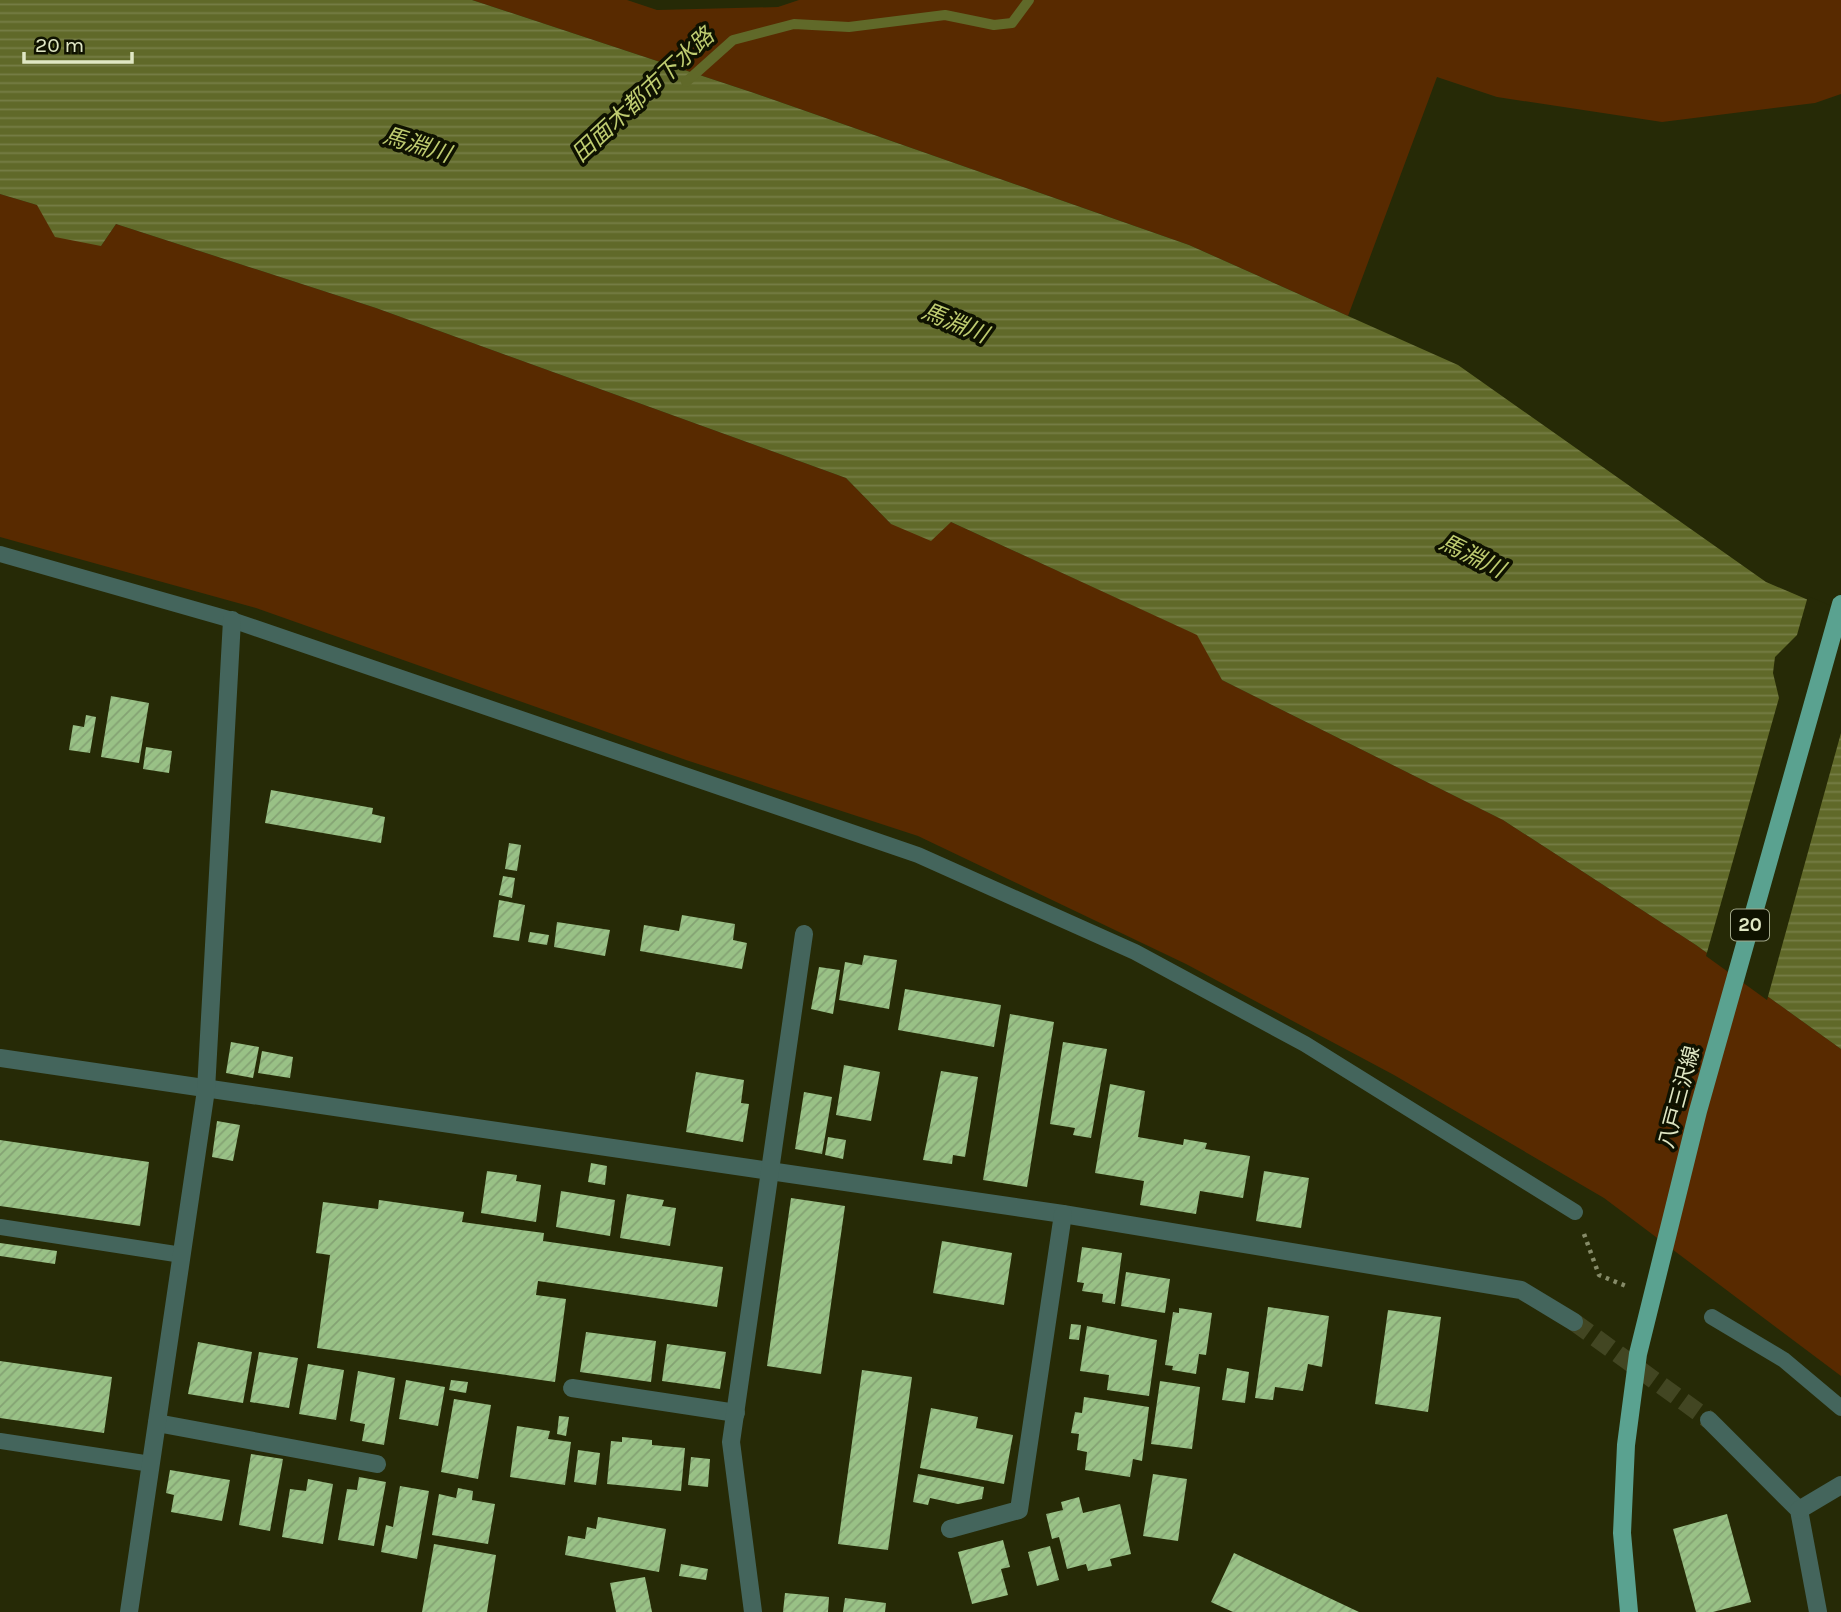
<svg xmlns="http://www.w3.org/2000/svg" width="1841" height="1612" viewBox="0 0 1841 1612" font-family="Karla,'Noto Sans JP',sans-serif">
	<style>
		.green { fill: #582a00 }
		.water { fill: url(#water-rules) }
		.pier { fill: #262a06 }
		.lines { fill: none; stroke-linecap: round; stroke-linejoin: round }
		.stream { stroke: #606929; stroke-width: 10 }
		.building { fill: url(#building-hatch) }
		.minor-tunnel { stroke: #424622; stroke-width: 18; stroke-dasharray: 18 9; stroke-linecap: butt }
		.path { stroke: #868b68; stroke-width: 4.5; stroke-dasharray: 3.5 5; stroke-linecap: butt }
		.service { stroke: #44655c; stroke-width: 16 }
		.minor { stroke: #44655c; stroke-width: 18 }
		.primary { stroke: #5aa290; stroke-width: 18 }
		.labels { text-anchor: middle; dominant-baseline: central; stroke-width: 7; stroke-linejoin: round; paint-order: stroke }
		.shield { fill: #0f1200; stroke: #a1a789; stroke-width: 2 }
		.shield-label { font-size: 19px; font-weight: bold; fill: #e0e7c4 }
		.street-label { font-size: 21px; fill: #e0e7c4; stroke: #0f1200 }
		.water-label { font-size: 23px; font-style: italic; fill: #bfcc70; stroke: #0f1200 }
	</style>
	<defs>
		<pattern id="water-rules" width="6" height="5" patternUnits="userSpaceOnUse" patternTransform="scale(1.75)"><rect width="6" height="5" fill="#606929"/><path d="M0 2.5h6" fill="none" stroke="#767e46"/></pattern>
		<pattern id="building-hatch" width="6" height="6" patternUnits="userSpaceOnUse" patternTransform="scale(1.75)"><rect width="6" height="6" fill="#99c186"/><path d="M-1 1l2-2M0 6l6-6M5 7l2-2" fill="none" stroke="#84a273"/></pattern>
	</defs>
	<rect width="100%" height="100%" fill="#262a06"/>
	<g class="green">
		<path d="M 472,0 L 627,0 L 657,10 L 778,7 L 799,0 L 1841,0 L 1841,94 L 1815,103 L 1662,122 L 1497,97 L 1437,77 L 1348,316 L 1189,245 L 754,93 Z"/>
		<path d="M 0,194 L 37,205 L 101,246 L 116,224 L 376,308 L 846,478 L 891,524 L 951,522 L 1198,635 L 1222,680 L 1503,820 L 1696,945 L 1841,1049 L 1841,1376 L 1604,1198 L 1394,1075 L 1186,964 L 918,836 L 686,760 L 256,608 L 0,537 Z"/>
	</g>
	<path class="water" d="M 0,0 L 472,0 L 754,93 L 1189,245 L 1458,365 L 1766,582 L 1841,614 L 1841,1049 L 1696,945 L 1503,820 L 1222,680 L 1197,635 L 951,522 L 931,541 L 891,524 L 846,478 L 376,308 L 116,224 L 101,246 L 55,237 L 37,205 L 0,194 Z"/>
	<path class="pier" d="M 1808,596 L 1841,610 L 1841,733 L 1767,1000 L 1706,956 L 1779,698 L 1773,673 L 1775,657 L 1797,635 Z"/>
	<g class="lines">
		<path class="stream" d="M 686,82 L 733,40 L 794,24 L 849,27 L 945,15 L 994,25 L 1012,23 L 1029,0"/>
	</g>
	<g class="building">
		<path d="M 111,696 L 149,703 L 139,763 L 101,757 Z"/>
		<path d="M 86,715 L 96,717 L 90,753 L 69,750 L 73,725 L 84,727 Z"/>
		<path d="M 146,747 L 172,751 L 169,773 L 143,769 Z"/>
		<path d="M 271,790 L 373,808 L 372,814 L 385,817 L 381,843 L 265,823 Z"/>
		<path d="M 509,843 L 521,845 L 517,871 L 505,869 Z"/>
		<path d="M 503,876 L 515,878 L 512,898 L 499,895 Z"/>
		<path d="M 499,900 L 525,905 L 519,941 L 493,937 Z"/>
		<path d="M 682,915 L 735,924 L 733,940 L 747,943 L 742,969 L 640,951 L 644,925 L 679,931 Z"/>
		<path d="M 557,922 L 610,930 L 605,956 L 554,947 Z"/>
		<path d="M 530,932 L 549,935 L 547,945 L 528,942 Z"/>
		<path d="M 864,955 L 897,960 L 889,1009 L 839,1000 L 845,962 L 862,965 Z"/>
		<path d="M 819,967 L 840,970 L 833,1014 L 811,1009 Z"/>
		<path d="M 905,989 L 1001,1005 L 994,1047 L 898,1030 Z"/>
		<path d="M 1010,1014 L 1054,1022 L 1027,1187 L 983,1180 Z"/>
		<path d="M 231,1042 L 259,1047 L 253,1078 L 226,1073 Z"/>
		<path d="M 1063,1042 L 1107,1049 L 1091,1138 L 1073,1135 L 1075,1128 L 1050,1124 Z"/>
		<path d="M 262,1051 L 293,1057 L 290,1078 L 258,1073 Z"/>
		<path d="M 844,1065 L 880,1072 L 871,1121 L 836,1115 Z"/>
		<path d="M 941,1071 L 978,1077 L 965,1157 L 953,1155 L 952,1164 L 923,1160 Z"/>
		<path d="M 696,1072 L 744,1080 L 741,1103 L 749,1104 L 743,1142 L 686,1132 Z"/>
		<path d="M 1110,1084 L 1145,1091 L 1138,1137 L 1183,1145 L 1184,1139 L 1207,1143 L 1205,1149 L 1250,1156 L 1243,1198 L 1200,1191 L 1196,1214 L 1140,1205 L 1144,1181 L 1095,1173 Z"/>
		<path d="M 804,1092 L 832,1097 L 822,1154 L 795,1149 Z"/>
		<path d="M 217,1121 L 240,1125 L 233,1161 L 212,1157 Z"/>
		<path d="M 828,1137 L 846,1140 L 843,1159 L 825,1155 Z"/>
		<path d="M 0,1140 L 149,1162 L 140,1226 L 0,1206 Z"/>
		<path d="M 591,1163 L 607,1166 L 605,1185 L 588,1182 Z"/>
		<path d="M 487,1171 L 517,1175 L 516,1181 L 541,1185 L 536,1222 L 481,1213 Z"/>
		<path d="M 1264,1171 L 1309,1178 L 1301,1228 L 1256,1221 Z"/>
		<path d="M 561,1191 L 615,1200 L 610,1236 L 556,1227 Z"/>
		<path d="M 627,1194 L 664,1200 L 662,1206 L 676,1208 L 670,1246 L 620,1238 Z"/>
		<path d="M 791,1198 L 845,1206 L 821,1374 L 767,1366 Z"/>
		<path d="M 379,1200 L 464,1212 L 462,1222 L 544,1233 L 543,1241 L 723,1267 L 717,1307 L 538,1281 L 536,1295 L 566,1299 L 555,1382 L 317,1348 L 330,1255 L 316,1253 L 323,1202 L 378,1209 Z"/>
		<path d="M 942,1241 L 1012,1253 L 1004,1305 L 933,1293 Z"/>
		<path d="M 0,1243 L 57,1251 L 55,1264 L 0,1256 Z"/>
		<path d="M 1082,1247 L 1122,1253 L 1115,1304 L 1102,1302 L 1103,1294 L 1082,1291 L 1084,1283 L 1077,1282 Z"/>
		<path d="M 1126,1272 L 1170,1279 L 1165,1313 L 1121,1306 Z"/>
		<path d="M 1268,1307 L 1329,1316 L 1322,1367 L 1308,1364 L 1303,1391 L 1275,1387 L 1273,1400 L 1255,1398 Z"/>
		<path d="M 1179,1308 L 1212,1313 L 1206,1355 L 1199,1354 L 1196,1374 L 1172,1370 L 1173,1366 L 1165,1365 L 1173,1312 L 1179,1313 Z"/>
		<path d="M 1388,1310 L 1441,1317 L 1428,1412 L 1375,1404 Z"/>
		<path d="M 1071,1324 L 1081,1325 L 1079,1340 L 1069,1339 Z"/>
		<path d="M 1087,1326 L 1157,1340 L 1149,1396 L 1107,1390 L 1109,1375 L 1080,1371 Z"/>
		<path d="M 586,1332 L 656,1341 L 651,1382 L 580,1372 Z"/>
		<path d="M 198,1342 L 252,1352 L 243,1403 L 188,1394 Z"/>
		<path d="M 667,1344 L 726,1352 L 720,1389 L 662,1381 Z"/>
		<path d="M 259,1352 L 298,1358 L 289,1408 L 250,1402 Z"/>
		<path d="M 0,1361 L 112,1377 L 104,1433 L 0,1418 Z"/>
		<path d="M 308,1364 L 344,1370 L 336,1420 L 299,1414 Z"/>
		<path d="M 1227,1368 L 1249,1372 L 1245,1403 L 1222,1400 Z"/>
		<path d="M 862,1370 L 912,1377 L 888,1550 L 838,1544 Z"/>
		<path d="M 358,1371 L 395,1378 L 384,1445 L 362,1441 L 365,1424 L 350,1421 Z"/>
		<path d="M 406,1380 L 445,1387 L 438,1426 L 399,1419 Z"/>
		<path d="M 451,1380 L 468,1382 L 466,1393 L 449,1390 Z"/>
		<path d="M 1160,1381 L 1200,1387 L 1192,1449 L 1151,1444 Z"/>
		<path d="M 1084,1397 L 1149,1407 L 1142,1461 L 1133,1459 L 1130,1477 L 1085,1470 L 1087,1452 L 1077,1450 L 1079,1434 L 1071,1433 L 1075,1412 L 1082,1413 Z"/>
		<path d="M 454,1399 L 491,1405 L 478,1479 L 441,1472 Z"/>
		<path d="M 931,1408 L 978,1417 L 976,1428 L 1013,1435 L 1004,1484 L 920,1468 Z"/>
		<path d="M 559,1416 L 569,1417 L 566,1436 L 557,1434 Z"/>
		<path d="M 517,1426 L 550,1431 L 548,1439 L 571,1442 L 565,1485 L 510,1477 Z"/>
		<path d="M 622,1437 L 652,1440 L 652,1445 L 685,1448 L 681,1491 L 607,1484 L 611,1441 L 622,1442 Z"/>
		<path d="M 578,1450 L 600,1453 L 596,1485 L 574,1482 Z"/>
		<path d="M 251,1454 L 283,1459 L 270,1531 L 239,1525 Z"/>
		<path d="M 691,1457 L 710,1459 L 708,1487 L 688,1485 Z"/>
		<path d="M 170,1470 L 230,1480 L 222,1521 L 171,1512 L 174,1495 L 166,1493 Z"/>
		<path d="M 918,1474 L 984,1487 L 982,1499 L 958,1504 L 930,1498 L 928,1505 L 913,1502 Z"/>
		<path d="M 1153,1474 L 1187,1479 L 1178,1541 L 1143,1536 Z"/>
		<path d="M 359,1477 L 386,1482 L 374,1546 L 338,1540 L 347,1489 L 357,1490 Z"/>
		<path d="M 308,1479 L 333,1484 L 323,1544 L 282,1537 L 290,1489 L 306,1491 Z"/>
		<path d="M 400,1486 L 429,1491 L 417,1559 L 381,1552 L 386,1525 L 393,1527 Z"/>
		<path d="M 458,1488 L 473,1491 L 472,1500 L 495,1504 L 488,1544 L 432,1535 L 439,1494 L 456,1498 Z"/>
		<path d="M 1079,1497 L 1083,1513 L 1120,1504 L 1131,1554 L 1110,1559 L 1112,1566 L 1088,1571 L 1086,1564 L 1067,1569 L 1059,1537 L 1052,1539 L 1046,1514 L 1063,1510 L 1061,1502 Z"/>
		<path d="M 1727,1514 L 1751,1602 L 1713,1612 L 1696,1612 L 1673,1529 Z"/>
		<path d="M 598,1517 L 666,1529 L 659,1572 L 565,1555 L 568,1536 L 585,1539 L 587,1527 L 596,1529 Z"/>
		<path d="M 1003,1540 L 1010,1567 L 1001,1569 L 1008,1595 L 972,1604 L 958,1552 Z"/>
		<path d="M 434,1544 L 496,1555 L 487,1612 L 422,1612 Z"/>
		<path d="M 1050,1546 L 1059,1580 L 1037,1586 L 1028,1552 Z"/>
		<path d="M 1234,1553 L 1359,1612 L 1233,1612 L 1211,1602 Z"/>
		<path d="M 681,1564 L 708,1569 L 706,1580 L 679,1576 Z"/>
		<path d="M 645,1577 L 652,1612 L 616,1612 L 610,1583 Z"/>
		<path d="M 785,1593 L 829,1597 L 828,1612 L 783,1612 Z"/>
		<path d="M 845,1598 L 886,1603 L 885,1612 L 843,1612 Z"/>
	</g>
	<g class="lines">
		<path class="minor-tunnel" d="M 1574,1322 L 1709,1420"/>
		<path class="path" d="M 1584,1234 L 1599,1275 L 1626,1286"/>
		<g class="service">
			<path d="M 0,554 L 232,620 L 918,855 L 1135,952 L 1305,1044 L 1575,1212"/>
			<path d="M 0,1227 L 182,1255"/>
			<path d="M 1712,1317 L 1784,1360 L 1841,1408"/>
			<path d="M 0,1441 L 151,1464"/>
		</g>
		<g class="minor">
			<path d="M 0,1058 L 1063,1214 L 1521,1290 L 1574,1322"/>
			<path d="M 572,1388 L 736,1413"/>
			<path d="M 1709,1420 L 1799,1510 L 1818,1612"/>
			<path d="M 157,1423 L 377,1464"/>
			<path d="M 1799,1510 L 1841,1485"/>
			<path d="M 950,1529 L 1019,1510 L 1063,1214"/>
			<path d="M 129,1612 L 206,1090 L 232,620"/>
			<path d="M 753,1612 L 731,1442 L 804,934"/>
		</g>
		<path class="primary" d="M 1629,1612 L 1622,1533 L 1626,1445 L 1638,1354 L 1698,1111 L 1841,604"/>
	</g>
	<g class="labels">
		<rect class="shield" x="1731" y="909.5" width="38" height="31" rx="5"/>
		<g class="shield-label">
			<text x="1750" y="925">20</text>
		</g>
		<g class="street-label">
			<text transform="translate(1679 1097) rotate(-75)">八戸三沢線</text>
		</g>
		<g class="water-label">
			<text transform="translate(643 95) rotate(-43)">田面木都市下水路</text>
			<text transform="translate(417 145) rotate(17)">馬淵川</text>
			<text transform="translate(955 323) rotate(22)">馬淵川</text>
			<text transform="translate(1472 556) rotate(26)">馬淵川</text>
		</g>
	</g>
	<path d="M24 52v10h108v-10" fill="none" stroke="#e0e7c4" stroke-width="3.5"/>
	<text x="35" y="52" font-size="21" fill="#e0e7c4" stroke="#0f1200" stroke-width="5" paint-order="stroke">20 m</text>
</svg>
